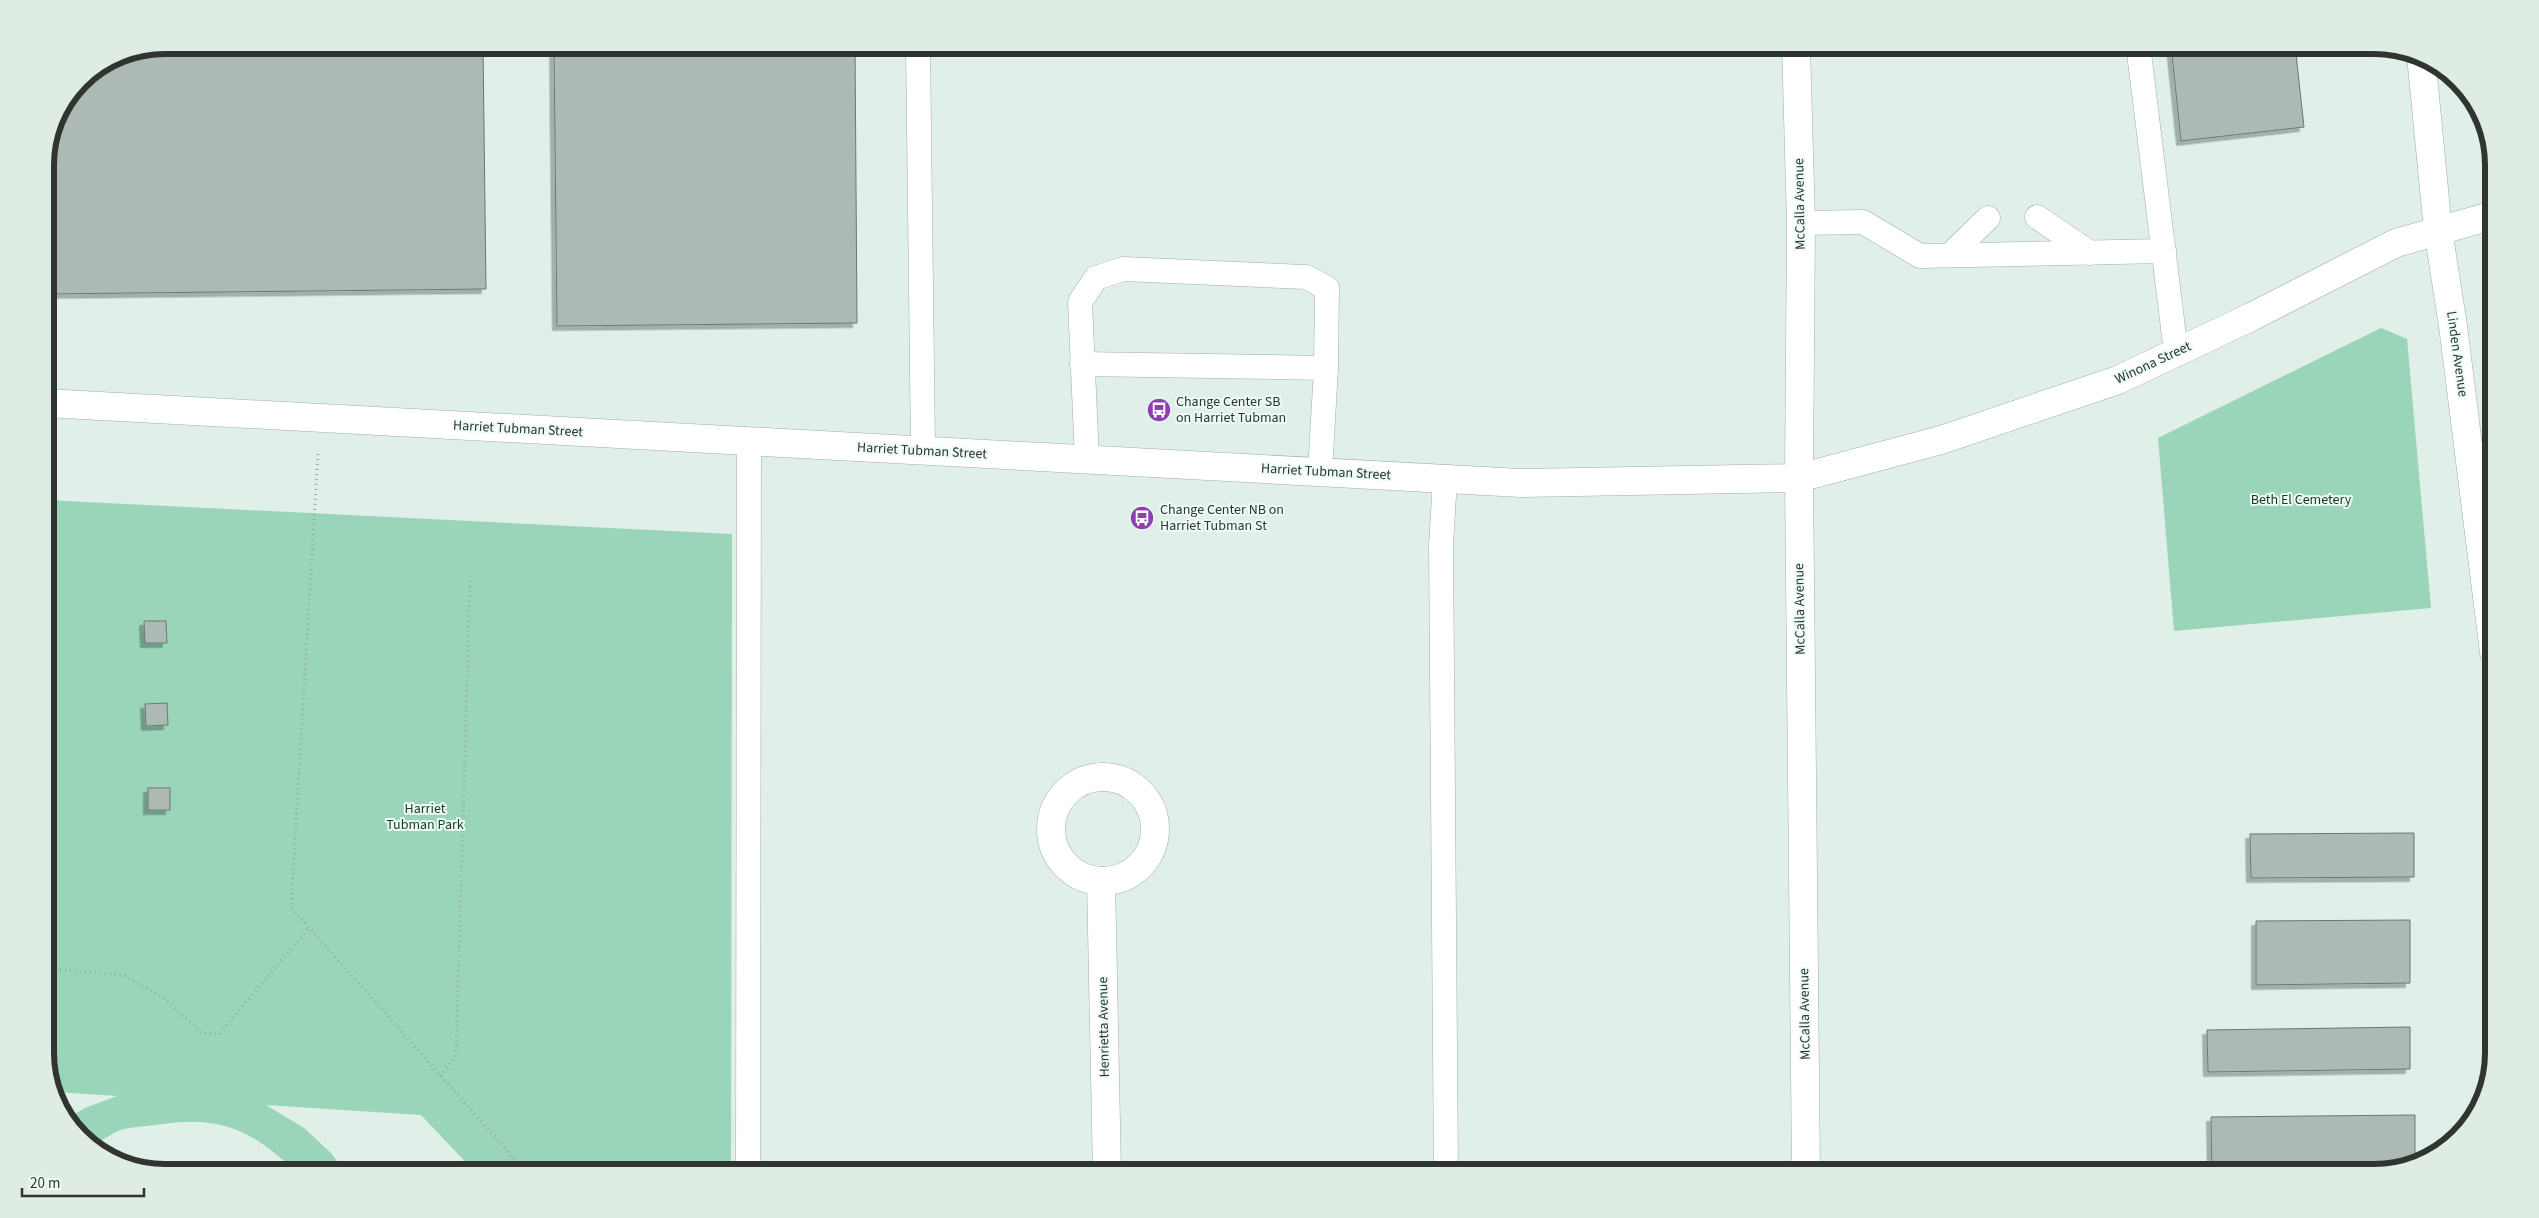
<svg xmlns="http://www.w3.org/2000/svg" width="2539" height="1218" viewBox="0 0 2539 1218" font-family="'Source Sans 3',sans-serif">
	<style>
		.green { fill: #9ad5b9 }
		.building { fill: #acbab3; stroke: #6c7872; filter: url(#shadow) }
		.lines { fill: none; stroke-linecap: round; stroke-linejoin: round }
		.lane-casing { stroke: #a0aea7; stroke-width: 25 }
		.street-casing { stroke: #a0aea7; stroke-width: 29 }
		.path { stroke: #9ca7a1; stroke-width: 3; stroke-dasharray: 1 4; stroke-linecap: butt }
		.lane { stroke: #fff; stroke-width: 24 }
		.street { stroke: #fff; stroke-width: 28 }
		.labels { text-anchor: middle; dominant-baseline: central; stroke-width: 4; stroke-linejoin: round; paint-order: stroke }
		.street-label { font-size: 14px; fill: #303532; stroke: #edfcf4 }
		.poi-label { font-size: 14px; fill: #303532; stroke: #edfcf4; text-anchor: start }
		.park-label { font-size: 14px; fill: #153829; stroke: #edfcf4 }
		.rim { fill: none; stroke: #303532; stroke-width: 6 }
	</style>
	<defs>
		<filter id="shadow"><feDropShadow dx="-4.5" dy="4.5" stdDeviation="0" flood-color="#0004"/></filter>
	</defs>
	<rect width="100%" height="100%" fill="#e0efe7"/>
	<g class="green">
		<path d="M 2381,328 L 2407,339 L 2431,608 L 2174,631 L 2158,438 Z"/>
		<path d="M 45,500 L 732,534 L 731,1173 L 476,1173 L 421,1115 L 266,1105 L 304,1128 L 331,1153 L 346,1173 L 297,1173 C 255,1132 222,1115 163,1124 C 150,1126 137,1126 124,1129 C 114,1132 103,1140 94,1145 L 65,1120 L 85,1108 L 117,1096 L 56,1092 L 45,1061 Z"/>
	</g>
	<g class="building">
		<path d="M 165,45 L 483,45 L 486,289 L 45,294 L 45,157 L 54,119 L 80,80 L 119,54 Z"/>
		<path d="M 554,45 L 855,45 L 857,323 L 557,326 Z"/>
		<path d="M 2171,45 L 2295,45 L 2304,127 L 2181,141 Z"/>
		<path d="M 144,621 L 166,621 L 167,643 L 145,643 Z"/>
		<path d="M 167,703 L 168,725 L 146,726 L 145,704 Z"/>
		<rect x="148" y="788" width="22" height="22"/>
		<path d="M 2414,833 L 2414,877 L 2251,878 L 2250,834 Z"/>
		<path d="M 2410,920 L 2410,983 L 2256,985 L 2256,921 Z"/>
		<path d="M 2410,1027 L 2410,1069 L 2208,1072 L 2207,1030 Z"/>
		<path d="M 2415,1115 L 2415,1161 L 2374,1173 L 2212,1173 L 2211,1117 Z"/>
	</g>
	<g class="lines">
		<g class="lane-casing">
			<g id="lane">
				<path d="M 918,45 L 923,451"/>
				<path d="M 2138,45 L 2176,352"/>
				<path d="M 2037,217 L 2090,253"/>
				<path d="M 1801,223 L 1863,222 L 1920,256 L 2164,251"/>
				<path d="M 1950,255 L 1988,218"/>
				<path d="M 1082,364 L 1326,368"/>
				<path d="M 1087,459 L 1080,302 L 1096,278 L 1123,269 L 1306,277 L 1327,288 L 1326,368 L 1320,472"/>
				<path d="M 1445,479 L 1441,545 L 1446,1173"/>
				<path d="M 748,1173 L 749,441"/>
			</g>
		</g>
		<g class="street-casing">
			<g id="street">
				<path d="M 1796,45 L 1801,223 L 1799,478 L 1806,1173"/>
				<path d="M 2421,56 L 2438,230 L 2453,326 L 2494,652"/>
				<path d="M 45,403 L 1521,483 L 1799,478 L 1941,440 L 2118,380 L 2251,317 L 2396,243 L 2494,215"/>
				<circle cx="1103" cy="829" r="52"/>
				<path d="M 1101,881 L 1107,1173"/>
			</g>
		</g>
		<g class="path">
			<path d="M 318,454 L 291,907 L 527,1173"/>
			<path d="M 45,968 L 123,975 L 162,997 L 203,1034 L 220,1033 L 309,928"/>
			<path d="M 440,1076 L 456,1055 L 470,579"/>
		</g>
		<use href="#lane" class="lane"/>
		<use href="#street" class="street"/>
	</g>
	<defs>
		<g id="bus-disc" transform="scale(1.25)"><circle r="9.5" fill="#8e40b1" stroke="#edfcf4"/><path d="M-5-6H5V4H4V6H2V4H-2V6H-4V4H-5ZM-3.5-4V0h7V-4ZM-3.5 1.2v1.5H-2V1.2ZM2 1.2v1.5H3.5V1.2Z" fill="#fff"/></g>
	</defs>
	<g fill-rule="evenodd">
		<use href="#bus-disc" x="1159" y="410"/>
		<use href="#bus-disc" x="1142" y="518"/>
	</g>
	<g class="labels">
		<g class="street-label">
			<text transform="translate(1800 204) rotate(-91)">McCalla Avenue</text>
			<text transform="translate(2457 354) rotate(82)">Linden Avenue</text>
			<text transform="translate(2153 363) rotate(-25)">Winona Street</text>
			<text transform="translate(518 429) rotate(3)">Harriet Tubman Street</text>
			<text transform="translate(922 451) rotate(3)">Harriet Tubman Street</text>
			<text transform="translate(1326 472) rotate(3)">Harriet Tubman Street</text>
			<text transform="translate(1800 609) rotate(-91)">McCalla Avenue</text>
			<text transform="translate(1805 1014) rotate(-91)">McCalla Avenue</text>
			<text transform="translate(1104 1027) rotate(-91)">Henrietta Avenue</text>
		</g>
		<g class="poi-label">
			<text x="1176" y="402">Change Center SB<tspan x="1176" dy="16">on Harriet Tubman</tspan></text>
			<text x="1160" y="510">Change Center NB on<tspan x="1160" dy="16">Harriet Tubman St</tspan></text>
		</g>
		<g class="park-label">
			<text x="2301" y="500">Beth El Cemetery</text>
			<text x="425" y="809">Harriet<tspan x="425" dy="16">Tubman Park</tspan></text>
		</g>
	</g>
	<path d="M0 0H2539V1218H0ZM165 54H2374A111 111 0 0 1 2485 165V1053A111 111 0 0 1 2374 1164H165A111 111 0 0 1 54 1053V165A111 111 0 0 1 165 54Z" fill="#deece4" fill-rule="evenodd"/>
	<path class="rim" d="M165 54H2374A111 111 0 0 1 2485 165V1053A111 111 0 0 1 2374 1164H165A111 111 0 0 1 54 1053V165A111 111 0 0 1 165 54Z"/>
	<path d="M22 1188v8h122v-8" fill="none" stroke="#303532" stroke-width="2.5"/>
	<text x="30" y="1188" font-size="15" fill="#303532" stroke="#edfcf4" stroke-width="4" paint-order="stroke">20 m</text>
</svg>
